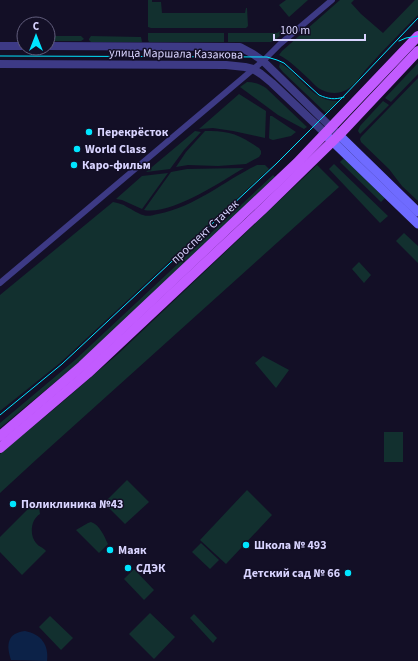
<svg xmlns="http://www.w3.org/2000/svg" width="418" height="661" viewBox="0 0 418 661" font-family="'Source Sans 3',sans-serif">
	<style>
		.green { fill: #12302f }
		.water { fill: #0c2248 }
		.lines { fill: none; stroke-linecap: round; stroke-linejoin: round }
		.minor { stroke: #3d3a85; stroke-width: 6 }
		.tertiary { stroke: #3d3a85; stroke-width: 8 }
		.secondary { stroke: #6f6bff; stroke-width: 9 }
		.primary { stroke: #c25bff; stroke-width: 10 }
		.tram { stroke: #00e5ff; stroke-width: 1 }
		.poi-dot { fill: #00e5ff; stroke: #130f26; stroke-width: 1.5 }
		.labels { text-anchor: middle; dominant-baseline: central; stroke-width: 3; stroke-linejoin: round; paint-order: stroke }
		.street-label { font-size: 12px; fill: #d9d4ff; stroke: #130f26 }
		.poi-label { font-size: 12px; font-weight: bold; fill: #d9d4ff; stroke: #130f26; text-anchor: start }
	</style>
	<rect width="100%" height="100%" fill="#130f26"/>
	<g class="green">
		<path d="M 148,0 L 152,0 L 152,2 L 161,2 L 162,13 L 245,13 L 246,8 L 247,8 L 248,26 L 246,28 L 151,28 L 148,27 Z"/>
		<path d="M 286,0 L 308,0 L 289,17 L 279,5 Z"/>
		<path d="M 340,0 L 354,0 L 351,3 L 361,14 L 383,33 L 415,0 L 418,0 L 418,15 C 401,32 385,48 369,66 C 362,73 357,83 348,89 C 340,94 330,94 322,90 C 317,88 314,84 310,80 C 300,71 291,61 279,55 L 282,51 Z"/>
		<path d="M 287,27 L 289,29 L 276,39 L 271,42 L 228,42 L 228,33 L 277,33 Z"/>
		<path d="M 148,33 L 224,33 L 224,42 L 149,42 L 148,40 Z"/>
		<path d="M 48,36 L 81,36 L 84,39 L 81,41 L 48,41 Z"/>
		<path d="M 91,36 L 140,37 L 141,37 L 142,42 L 91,42 L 89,40 L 89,39 Z"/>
		<path d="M 280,63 C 284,66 288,68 291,71 C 305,84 317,102 338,101 L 326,113 L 283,72 L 279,67 Z"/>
		<path d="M 418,63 L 418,74 L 391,102 L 385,98 Z"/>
		<path d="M 418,78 L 418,201 L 402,186 L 389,169 L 361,142 L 360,139 L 361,137 Z"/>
		<path d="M 247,82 C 254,82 260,84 266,88 L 307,127 L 304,129 L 278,115 L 240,87 Z"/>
		<path d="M 239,94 L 266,111 L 265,138 L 233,131 L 213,128 L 199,129 Z"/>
		<path d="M 383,101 L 389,105 L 360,134 L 358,131 L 360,126 Z"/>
		<path d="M 270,116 L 272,116 L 296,132 L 291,136 L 273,140 L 270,139 L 269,138 Z"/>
		<path d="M 195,131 L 201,132 L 184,150 L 170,169 L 146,172 Z"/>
		<path d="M 205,131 C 229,130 240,135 259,148 L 261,151 L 261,154 L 259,157 L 246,164 L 218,166 L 188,165 L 176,167 L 186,152 Z"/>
		<path d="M 344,158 L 385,198 L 381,202 L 340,162 Z"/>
		<path d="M 334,164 L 388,216 L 380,223 L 329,169 Z"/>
		<path d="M 257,165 L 265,165 L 269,169 L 60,363 L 0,411 L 0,295 L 113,202 C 117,203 123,204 127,207 C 132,209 138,214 143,215 C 148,217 153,215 158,214 C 195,207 224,181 257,165 Z"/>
		<path d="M 317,165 L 339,187 L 38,458 L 0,493 L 0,454 L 59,405 L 119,353 Z"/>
		<path d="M 244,168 C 220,182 172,215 144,210 L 171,172 L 187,169 Z"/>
		<path d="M 168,173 L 142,209 L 122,200 L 116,199 L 142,176 Z"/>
		<path d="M 273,175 L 275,177 L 107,337 L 78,363 L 0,428 L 0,423 L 75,360 Z"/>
		<path d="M 404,233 L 418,246 L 418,263 L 396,241 Z"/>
		<path d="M 359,262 L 371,275 L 364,283 L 352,269 Z"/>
		<path d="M 263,356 L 289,370 L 276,388 L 255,363 Z"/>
		<rect x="384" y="432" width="19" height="30"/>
		<path d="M 127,480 L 149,502 L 125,524 L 104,503 Z"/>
		<path d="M 247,490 L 272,515 L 226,564 L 200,540 Z"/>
		<path d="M 38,501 L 40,514 C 31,519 29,535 36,543 C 39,547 43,547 46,551 L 22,575 L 0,552 L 0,537 L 32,505 Z"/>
		<path d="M 91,522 C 100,525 104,536 108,544 L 99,553 L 76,530 L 88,523 Z"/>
		<path d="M 201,543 L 219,560 L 210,569 L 192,552 Z"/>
		<path d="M 134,569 L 154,590 L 144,600 L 124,579 Z"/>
		<path d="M 150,613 L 175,637 L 154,659 L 129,634 Z"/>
		<path d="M 194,614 L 217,638 L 213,643 L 190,618 Z"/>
		<path d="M 50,616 L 73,638 L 61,650 L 39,627 Z"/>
	</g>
	<path class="water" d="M 25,631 C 41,634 49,645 47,661 L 11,660 C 6,645 7,633 25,631 Z"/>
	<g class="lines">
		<path class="minor" d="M 0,283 L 263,61 L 280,44 L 332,0"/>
		<g class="tertiary">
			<path d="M 0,46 L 24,46"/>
			<path d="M 48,46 L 240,47 L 253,54 L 263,61 L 339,135"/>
			<path d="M 0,64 L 226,65 L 245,67 L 253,69 L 261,74 L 272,83 L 326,134"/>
		</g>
		<g class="secondary">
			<path d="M 339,135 L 418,212"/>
			<path d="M 328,137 L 418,224"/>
		</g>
		<g class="primary">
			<path d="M 0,436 L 82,366 L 297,163 L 418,36"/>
			<path d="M 0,448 L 88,373 L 264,208 L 339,135 L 418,51"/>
		</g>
		<g class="tram">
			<path d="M 399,41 L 406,38 L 418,36"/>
			<path d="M 0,56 L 267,57 L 277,60 L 284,63 L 319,95 C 328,99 335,100 344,97"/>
			<path d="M 0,415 L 62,364 L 276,164 L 342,98 L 418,18"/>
		</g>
	</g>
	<g class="poi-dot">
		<circle cx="89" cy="132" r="4"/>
		<circle cx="77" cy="149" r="4"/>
		<circle cx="74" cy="165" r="4"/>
		<circle cx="13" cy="504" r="4"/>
		<circle cx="246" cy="545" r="4"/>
		<circle cx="110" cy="550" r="4"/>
		<circle cx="128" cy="568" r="4"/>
		<circle cx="348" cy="573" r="4"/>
	</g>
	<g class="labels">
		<g class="street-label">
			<text transform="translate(176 54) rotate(1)">улица Маршала Казакова</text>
			<text transform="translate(205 232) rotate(-43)">проспект Стачек</text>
		</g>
		<g class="poi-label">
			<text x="97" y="132">Перекрёсток</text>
			<text x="85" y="149">World Class</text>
			<text x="82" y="165">Каро-фильм</text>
			<text x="21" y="504">Поликлиника №43</text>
			<text x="254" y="545">Школа № 493</text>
			<text x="118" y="550">Маяк</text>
			<text x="136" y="568">СДЭК</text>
			<text x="340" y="573" text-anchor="end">Детский сад № 66</text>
		</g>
	</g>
	<g transform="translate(36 36)"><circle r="19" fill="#130f26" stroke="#625e7d"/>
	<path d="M0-3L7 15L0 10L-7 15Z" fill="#00e5ff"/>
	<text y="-6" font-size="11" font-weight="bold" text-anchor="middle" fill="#d9d4ff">С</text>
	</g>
	<path d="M274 34v6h91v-6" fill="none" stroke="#d9d4ff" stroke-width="2"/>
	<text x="280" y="34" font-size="12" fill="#d9d4ff" stroke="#130f26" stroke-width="3" paint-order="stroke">100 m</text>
</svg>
